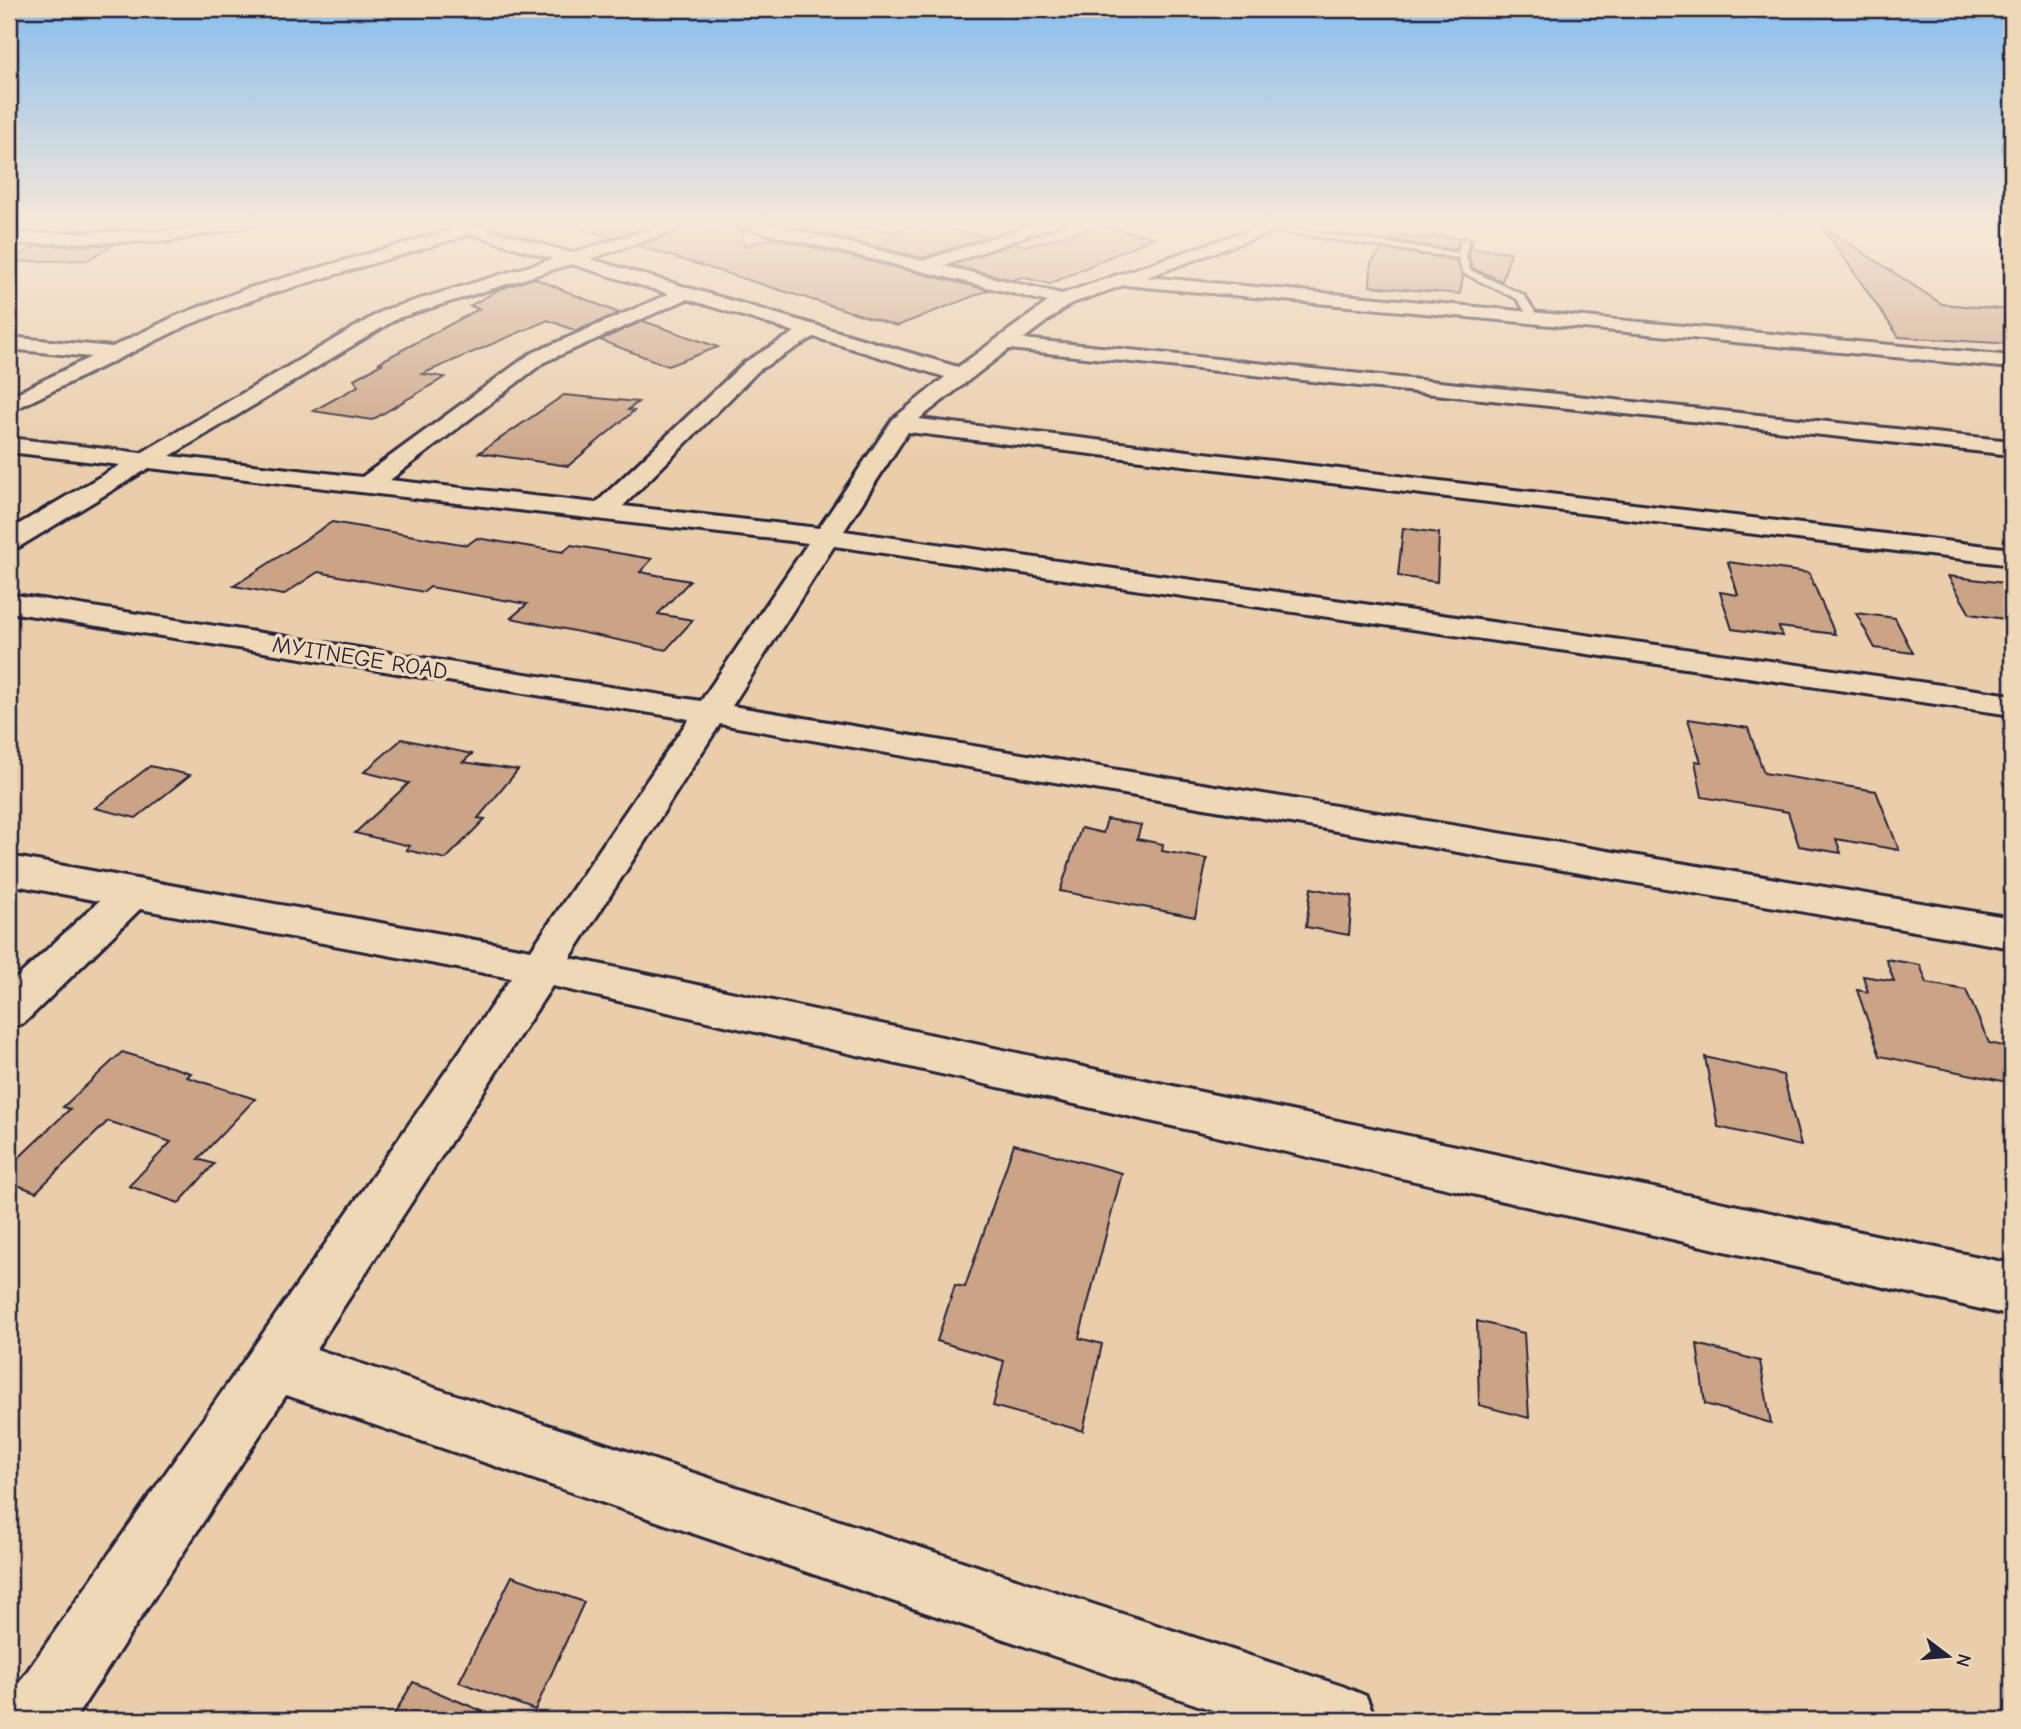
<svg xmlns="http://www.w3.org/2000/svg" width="2021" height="1729" viewBox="0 0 2021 1729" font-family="'Comic Neue',sans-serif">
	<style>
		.building { fill: #cba487; stroke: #22223b; stroke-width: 2 }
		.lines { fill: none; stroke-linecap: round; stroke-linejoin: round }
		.lane-casing { stroke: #22223b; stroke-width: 5 }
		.street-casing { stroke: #22223b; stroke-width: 6 }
		.lane { fill: #efd8b7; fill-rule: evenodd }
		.street { fill: #efd8b7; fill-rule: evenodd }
		.labels { text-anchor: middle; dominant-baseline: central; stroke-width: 7; stroke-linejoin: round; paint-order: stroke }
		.street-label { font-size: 23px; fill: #22223b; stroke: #efd8b7 }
	</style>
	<rect width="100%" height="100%" fill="#eacdab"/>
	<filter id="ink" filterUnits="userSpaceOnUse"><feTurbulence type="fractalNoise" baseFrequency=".0143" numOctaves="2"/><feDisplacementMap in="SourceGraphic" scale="14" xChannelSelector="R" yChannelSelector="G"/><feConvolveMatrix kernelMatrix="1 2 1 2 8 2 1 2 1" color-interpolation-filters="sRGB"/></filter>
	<g filter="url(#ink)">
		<g class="building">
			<path d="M 79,221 L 153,221 L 140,229 L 63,230 Z"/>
			<path d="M 584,221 L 667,221 L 612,238 L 583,229 Z"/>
			<path d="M 705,221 L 725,221 L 728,227 L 742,230 L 744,246 L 773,238 L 989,290 L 897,326 L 638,246 Z"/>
			<path d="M 829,221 L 861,230 L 872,227 L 894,232 L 920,222 L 987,237 L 923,258 L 801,229 Z"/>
			<path d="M 1821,225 L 1942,304 L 2012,310 L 2012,344 L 1899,337 Z"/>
			<path d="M 1099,226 L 1154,237 L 1050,284 L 1021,277 L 1013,280 L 952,265 L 1015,243 L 1027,246 Z"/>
			<path d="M 1395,235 L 1427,239 L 1429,236 L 1460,238 L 1456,250 L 1390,240 Z"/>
			<path d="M 1470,239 L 1473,240 L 1470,248 L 1511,252 L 1502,281 L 1472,268 L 1469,256 Z"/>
			<path d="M 113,245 L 87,260 L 9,262 L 36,246 Z"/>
			<path d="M 1382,249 L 1456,260 L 1463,276 L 1460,294 L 1370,286 L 1371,263 Z"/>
			<path d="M 534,278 L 619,313 L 576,331 L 548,320 L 422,374 L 445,377 L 372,420 L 313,411 L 358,386 L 354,379 L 383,363 L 378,363 L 479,309 L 470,306 L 500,289 Z"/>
			<path d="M 643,321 L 718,347 L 668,366 L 600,340 Z"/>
			<path d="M 564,395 L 638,402 L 628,410 L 634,411 L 568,466 L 479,453 Z"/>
			<path d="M 332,522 L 467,545 L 477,538 L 563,552 L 571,545 L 652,559 L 640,572 L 690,581 L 658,614 L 693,620 L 666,650 L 511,618 L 527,604 L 430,587 L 424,592 L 318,572 L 283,595 L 234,586 Z"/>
			<path d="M 1403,528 L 1439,533 L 1437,582 L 1398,576 Z"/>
			<path d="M 1728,562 L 1809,573 L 1835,634 L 1779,627 L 1782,636 L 1732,629 L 1720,592 L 1738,595 Z"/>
			<path d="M 1948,576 L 2012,584 L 2012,620 L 1970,614 Z"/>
			<path d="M 1856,613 L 1895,618 L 1913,653 L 1875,648 Z"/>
			<path d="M 1688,719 L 1748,728 L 1764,773 L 1876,791 L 1899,850 L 1836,839 L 1841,853 L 1799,846 L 1788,812 L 1702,797 L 1695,761 L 1701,762 Z"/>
			<path d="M 402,739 L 472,754 L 463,762 L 518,770 L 478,818 L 485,819 L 446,859 L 406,850 L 410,846 L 355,833 L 409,783 L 364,772 Z"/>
			<path d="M 150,766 L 190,775 L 136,818 L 95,808 Z"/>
			<path d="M 1107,819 L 1141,825 L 1137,839 L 1163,844 L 1162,851 L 1207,859 L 1195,917 L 1060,891 L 1081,828 L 1103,833 Z"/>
			<path d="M 1311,888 L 1352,896 L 1349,935 L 1306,927 Z"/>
			<path d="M 1886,959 L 1920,965 L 1927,983 L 1966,990 L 1989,1043 L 2012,1048 L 2012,1083 L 1880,1056 L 1857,990 L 1868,992 L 1863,976 L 1894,981 Z"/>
			<path d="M 122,1052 L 191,1073 L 187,1077 L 255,1099 L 198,1159 L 214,1164 L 179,1203 L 129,1186 L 171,1142 L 108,1121 L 36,1192 L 9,1182 L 9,1167 L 70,1109 L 63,1107 Z"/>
			<path d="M 1705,1057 L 1783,1075 L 1801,1146 L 1718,1127 Z"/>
			<path d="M 1014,1144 L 1122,1173 L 1079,1338 L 1102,1344 L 1083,1431 L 993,1406 L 1004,1361 L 937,1341 L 955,1285 L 965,1287 Z"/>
			<path d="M 1477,1321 L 1524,1333 L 1529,1418 L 1479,1405 Z"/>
			<path d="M 1697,1344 L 1760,1361 L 1771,1423 L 1705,1404 Z"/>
			<path d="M 512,1576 L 584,1602 L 535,1710 L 459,1682 Z"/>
			<path d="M 413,1682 L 503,1720 L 391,1720 Z"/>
		</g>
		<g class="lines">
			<g class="lane-casing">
				<path id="lane" d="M 1272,226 L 1458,253 L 1461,240 L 1468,238 L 1466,256 L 1470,270 L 1524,295 L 1539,318 L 1531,320 L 1517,299 L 1463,273 L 1458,258 L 1269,230 Z"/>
			</g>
			<g class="street-casing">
				<g id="street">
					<path d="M 222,221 L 257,221 L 249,226 L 169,241 L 9,244 L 9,234 L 169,231 Z"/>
					<path d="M 436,221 L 462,221 L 571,253 L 677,221 L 703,221 L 590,259 L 958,367 L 1048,302 L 729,224 L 727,221 L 756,221 L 923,261 L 1043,221 L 1068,221 L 943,266 L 1062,294 L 1276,221 L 1301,221 L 1147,277 L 2012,356 L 2012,368 L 1124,285 L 1070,304 L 1023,339 L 2012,441 L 2012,455 L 1009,349 L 919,419 L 2012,549 L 2012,565 L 908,432 L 844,531 L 2012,695 L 2012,715 L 834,546 L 732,706 L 2012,918 L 2012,948 L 720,724 L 570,958 L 2012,1264 L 2012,1316 L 552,986 L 316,1349 L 1342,1686 L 1366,1696 L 1376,1720 L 1242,1720 L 286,1395 L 74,1720 L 9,1720 L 10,1696 L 511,978 L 140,909 L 24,1023 L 9,1028 L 9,985 L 99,901 L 9,884 L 9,856 L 531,950 L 689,719 L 9,612 L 9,594 L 701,701 L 808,543 L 149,468 L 19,547 L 9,549 L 9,530 L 120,465 L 9,452 L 9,438 L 141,453 L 384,310 L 553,259 L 471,234 L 260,297 L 188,325 L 9,412 L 9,397 L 91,357 L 9,349 L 9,337 L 112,347 L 174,317 L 246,289 L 454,229 ZM 571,264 L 669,294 L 530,354 L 362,477 L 170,456 L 398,318 ZM 687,299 L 795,332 L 745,362 L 596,503 L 390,480 L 544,362 ZM 814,337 L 945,377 L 893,419 L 819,528 L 623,506 L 759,370 Z"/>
				</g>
			</g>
			<use href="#lane" class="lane"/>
			<use href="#street" class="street"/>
		</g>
	</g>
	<linearGradient id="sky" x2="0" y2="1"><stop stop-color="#88beee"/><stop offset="0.48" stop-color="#f6e8d9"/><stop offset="1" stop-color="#f6e8d9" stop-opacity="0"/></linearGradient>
	<rect width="2021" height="463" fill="url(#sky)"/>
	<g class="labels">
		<g class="street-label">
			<text transform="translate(360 658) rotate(9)">MYITNEGE ROAD</text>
		</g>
	</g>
	<rect width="2021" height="1729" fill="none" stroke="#efd8b7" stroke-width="35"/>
	<rect x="18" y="18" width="1986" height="1694" fill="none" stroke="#22223b" stroke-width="2.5" filter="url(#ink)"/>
	<g transform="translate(1948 1656) rotate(106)" stroke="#efd8b7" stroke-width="5" paint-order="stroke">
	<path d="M0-5L12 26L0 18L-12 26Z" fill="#22223b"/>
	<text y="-10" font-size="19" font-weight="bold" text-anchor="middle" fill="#22223b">N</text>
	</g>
</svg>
